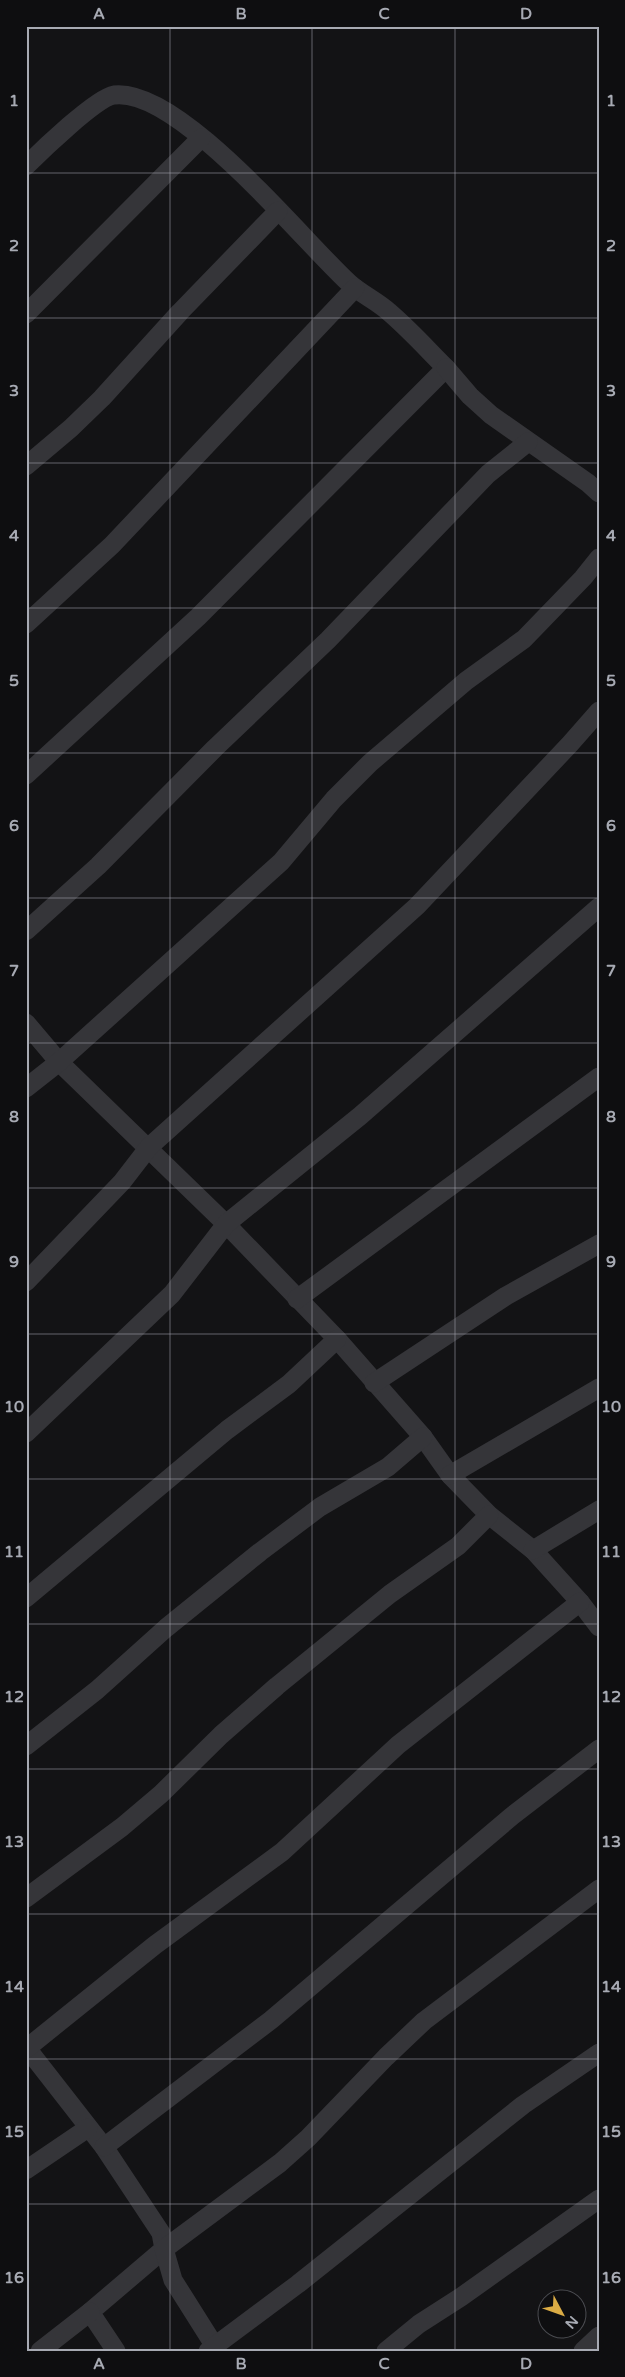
<svg xmlns="http://www.w3.org/2000/svg" width="625" height="2377" viewBox="0 0 625 2377" font-family="'Varela Round',sans-serif">
	<style>
		.lines { fill: none; stroke-linecap: round; stroke-linejoin: round }
		.minor { stroke: #353539; stroke-width: 19 }
		.grid { fill: none; stroke: #a7aab3; stroke-width: 1; stroke-opacity: 0.55 }
		.neatline { fill: none; stroke: #a7aab3; stroke-width: 2 }
		.grid-label { font-size: 16px; text-anchor: middle; font-weight: bold; fill: #a7aab3 }
	</style>
	<rect width="100%" height="100%" fill="#131315"/>
	<g class="lines">
		<g class="minor">
			<path d="M 26,166 C 41,151 96,98 114,95 C 179,87 302,240 349,283 C 361,294 377,301 389,312 C 409,329 427,349 446,368 L 198,617 L 26,775"/>
			<path d="M 26,314 L 201,138"/>
			<path d="M 446,368 L 470,396 L 491,415 L 588,483 L 599,493"/>
			<path d="M 26,466 L 71,428 L 102,398 L 180,312 L 278,211"/>
			<path d="M 26,624 L 112,545 L 355,288"/>
			<path d="M 26,931 L 98,866 L 215,748 L 328,640 L 488,474 L 528,442"/>
			<path d="M 26,1023 L 59,1062 L 226,1224 L 337,1339 L 423,1437 L 450,1475 L 489,1515 L 533,1550 L 580,1602 L 599,1627"/>
			<path d="M 26,1088 L 59,1062 L 281,862 L 334,799 L 370,763 L 466,681 L 524,639 L 583,578 L 599,558"/>
			<path d="M 26,1282 L 122,1182 L 149,1147 L 417,906 L 570,744 L 599,711"/>
			<path d="M 297,1299 L 599,1077"/>
			<path d="M 374,1383 L 506,1296 L 599,1244"/>
			<path d="M 26,1433 L 172,1294 L 226,1224 L 360,1116 L 599,907"/>
			<path d="M 450,1475 L 599,1388"/>
			<path d="M 533,1550 L 599,1510"/>
			<path d="M 26,1598 L 227,1430 L 289,1384 L 337,1339"/>
			<path d="M 26,1746 L 97,1690 L 166,1628 L 260,1552 L 320,1507 L 388,1467 L 423,1437"/>
			<path d="M 26,1898 L 122,1827 L 161,1794 L 221,1735 L 277,1686 L 390,1594 L 458,1546 L 489,1515"/>
			<path d="M 26,2047 L 104,2147 L 161,2233 L 164,2249 L 90,2312 L 116,2351"/>
			<path d="M 27,2048 L 155,1945 L 282,1852 L 398,1745 L 580,1602"/>
			<path d="M 104,2147 L 271,2020 L 512,1816 L 599,1749"/>
			<path d="M 26,2170 L 88,2128"/>
			<path d="M 214,2345 L 173,2280 L 164,2249 L 280,2163 L 308,2138 L 386,2057 L 424,2021 L 599,1889"/>
			<path d="M 40,2351 L 90,2312"/>
			<path d="M 208,2351 L 298,2284 L 523,2105 L 599,2053"/>
			<path d="M 386,2351 L 419,2324 L 461,2297 L 599,2199"/>
			<path d="M 583,2351 L 599,2336"/>
		</g>
	</g>
	<path class="grid" d="M 170,26 L 170,2351M 312,26 L 312,2351M 455,26 L 455,2351M 26,173 L 599,173M 26,318 L 599,318M 26,463 L 599,463M 26,608 L 599,608M 26,753 L 599,753M 26,898 L 599,898M 26,1043 L 599,1043M 26,1188 L 599,1188M 26,1334 L 599,1334M 26,1479 L 599,1479M 26,1624 L 599,1624M 26,1769 L 599,1769M 26,1914 L 599,1914M 26,2059 L 599,2059M 26,2204 L 599,2204"/>
	<rect width="625" height="2377" fill="none" stroke="#0e0e10" stroke-width="55"/>
	<g transform="translate(562 2314) rotate(131)"><circle r="24" fill="#0e0e10" stroke="#4b4c51"/>
	<path d="M0-4L9 19L0 12L-9 19Z" fill="#dbac45"/>
	<text y="-8" font-size="14" font-weight="bold" text-anchor="middle" fill="#a7aab3">N</text>
	</g>
	<rect x="28" y="28" width="570" height="2322" class="neatline"/>
	<g class="grid-label">
		<text x="99" y="19">A</text>
		<text x="241" y="19">B</text>
		<text x="384" y="19">C</text>
		<text x="526" y="19">D</text>
		<text x="14" y="106">1</text>
		<text x="611" y="106">1</text>
		<text x="14" y="251">2</text>
		<text x="611" y="251">2</text>
		<text x="14" y="396">3</text>
		<text x="611" y="396">3</text>
		<text x="14" y="541">4</text>
		<text x="611" y="541">4</text>
		<text x="14" y="686">5</text>
		<text x="611" y="686">5</text>
		<text x="14" y="831">6</text>
		<text x="611" y="831">6</text>
		<text x="14" y="976">7</text>
		<text x="611" y="976">7</text>
		<text x="14" y="1122">8</text>
		<text x="611" y="1122">8</text>
		<text x="14" y="1267">9</text>
		<text x="611" y="1267">9</text>
		<text x="14" y="1412">10</text>
		<text x="611" y="1412">10</text>
		<text x="14" y="1557">11</text>
		<text x="611" y="1557">11</text>
		<text x="14" y="1702">12</text>
		<text x="611" y="1702">12</text>
		<text x="14" y="1847">13</text>
		<text x="611" y="1847">13</text>
		<text x="14" y="1992">14</text>
		<text x="611" y="1992">14</text>
		<text x="14" y="2137">15</text>
		<text x="611" y="2137">15</text>
		<text x="14" y="2283">16</text>
		<text x="611" y="2283">16</text>
		<text x="99" y="2369">A</text>
		<text x="241" y="2369">B</text>
		<text x="384" y="2369">C</text>
		<text x="526" y="2369">D</text>
	</g>
</svg>
